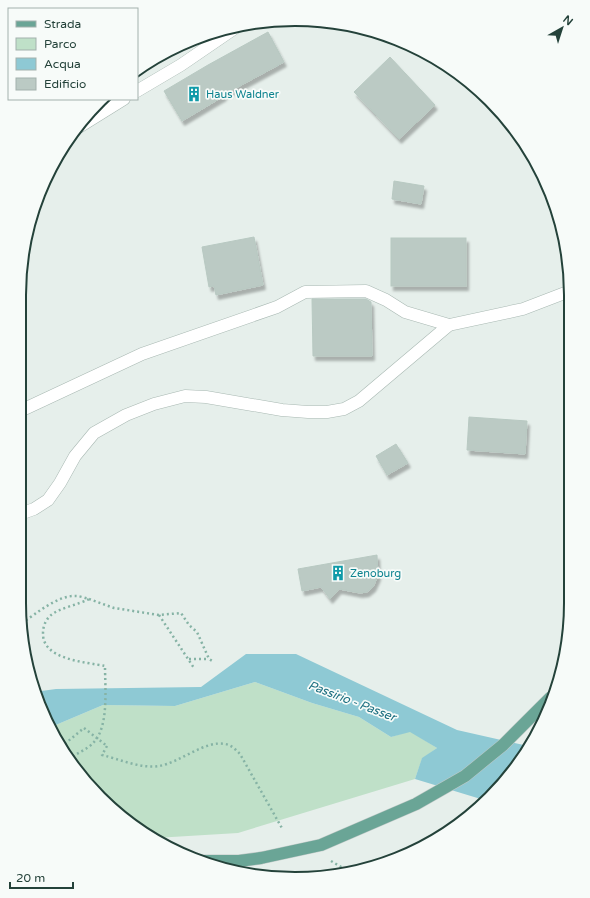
<svg xmlns="http://www.w3.org/2000/svg" width="590" height="898" viewBox="0 0 590 898" font-family="'Varela Round',sans-serif">
	<style>
		.green { fill: #bfe0c8 }
		.water { fill: #8ec9d4 }
		.building { fill: #bbcac4; stroke: #b8c9c2; filter: url(#shadow) }
		.lines { fill: none; stroke-linecap: round; stroke-linejoin: round }
		.minor-casing { stroke: #a8b8b2; stroke-width: 13 }
		.major-casing { stroke: #c2cac8; stroke-width: 13 }
		.path { stroke: #86b3a5; stroke-width: 2.5; stroke-dasharray: 2 3; stroke-linecap: butt }
		.minor { stroke: #fff; stroke-width: 12 }
		.major { stroke: #6aa596; stroke-width: 12 }
		.major-bridge-casing { stroke: #c2cac8; stroke-width: 13; stroke-linecap: butt }
		.path-bridge { stroke: #86b3a5; stroke-width: 2.5; stroke-dasharray: 2 3; stroke-linecap: butt }
		.major-bridge { stroke: #6aa596; stroke-width: 12 }
		.labels { text-anchor: middle; dominant-baseline: central; stroke-width: 3.5; stroke-linejoin: round; paint-order: stroke }
		.culture-label { font-size: 11px; fill: #0d838f; stroke: #f7fbf9; text-anchor: start }
		.water-label { font-size: 12px; font-style: italic; fill: #1c6f80; stroke: #f7fbf9 }
		.rim { fill: none; stroke: #24423a; stroke-width: 2 }
	</style>
	<defs>
		<filter id="shadow"><feDropShadow dx="2.5" dy="4.5" stdDeviation="1" flood-color="#0004"/></filter>
	</defs>
	<rect width="100%" height="100%" fill="#e6efeb"/>
	<path class="green" d="M 255,682 L 312,703 L 359,717 L 391,737 L 410,731 L 437,748 L 422,759 L 415,779 L 238,833 L 155,838 L 127,822 L 66,757 L 51,727 L 103,705 L 175,706 Z"/>
	<path class="water" d="M 246,654 L 296,654 L 457,730 L 528,746 L 502,785 L 484,800 L 415,779 L 422,758 L 437,748 L 410,732 L 391,737 L 359,717 L 312,703 L 255,682 L 175,706 L 103,705 L 51,727 L 34,692 L 56,689 L 201,687 Z"/>
	<g class="building">
		<path d="M 268,32 L 284,62 L 223,95 L 224,96 L 182,121 L 164,91 L 208,65 Z"/>
		<path d="M 390,57 L 435,105 L 399,139 L 354,92 Z"/>
		<path d="M 394,181 L 424,186 L 421,204 L 392,199 Z"/>
		<path d="M 254,237 L 263,285 L 216,295 L 214,286 L 209,287 L 202,247 Z"/>
		<rect x="391" y="238" width="75" height="48"/>
		<path d="M 312,299 L 366,299 L 371,302 L 372,356 L 313,356 Z"/>
		<path d="M 469,417 L 527,421 L 525,454 L 467,450 Z"/>
		<path d="M 396,444 L 408,463 L 387,475 L 376,456 Z"/>
		<path d="M 377,555 L 378,576 L 373,587 L 367,592 L 360,593 L 339,589 L 330,599 L 321,587 L 302,591 L 298,569 Z"/>
	</g>
	<g class="lines">
		<g class="minor-casing">
			<g id="minor">
				<path d="M 137,91 L 181,65 L 238,26"/>
				<path d="M 79,127 L 124,99"/>
				<path d="M 20,411 L 142,354 L 277,307 L 305,292 L 366,291 L 386,300 L 405,312 L 449,325"/>
				<path d="M 20,514 L 34,509 L 48,500 L 60,483 L 75,456 L 94,433 L 126,415 L 154,404 L 185,396 L 206,397 L 282,410 L 308,412 L 327,412 L 344,409 L 359,401 L 449,325 L 523,309 L 570,291"/>
			</g>
		</g>
		<g class="major-casing">
			<path id="major" d="M 201,861 L 239,861 L 261,858"/>
		</g>
		<g class="path">
			<path d="M 19,539 L 21,534 L 19,532"/>
			<path d="M 89,599 L 114,608 L 159,615 L 181,613 L 189,625 L 197,632 L 209,659 L 214,662"/>
			<path d="M 159,615 L 194,668"/>
			<path d="M 22,623 C 37,613 58,595 76,596 C 80,596 85,598 89,599 C 78,605 58,608 50,616 C 45,621 43,627 43,633 C 42,660 86,662 105,666 C 105,688 109,726 94,742 C 88,749 76,754 68,759"/>
			<path d="M 189,659 L 209,659"/>
			<path d="M 107,746 L 102,755 C 119,759 141,769 159,766 C 179,763 205,740 225,744 C 232,745 236,750 240,754 L 283,830"/>
			<path d="M 61,747 L 84,728"/>
			<path d="M 331,861 L 348,871"/>
		</g>
		<use href="#minor" class="minor"/>
		<use href="#major" class="major"/>
		<g class="major-bridge-casing">
			<path id="major-bridge" d="M 261,858 L 321,845 L 416,804 L 465,776 L 503,745 L 551,697"/>
		</g>
		<path class="path-bridge" d="M 84,728 L 107,746"/>
		<use href="#major-bridge" class="major-bridge"/>
	</g>
	<defs>
		<g id="building-bare" transform="scale(1.2)"><path d="M-4-6H4V6H1V3H-1V6H-4ZM-2.5-4.3h1.7v1.8h-1.7ZM.8-4.3h1.7v1.8H.8ZM-2.5-1h1.7V.8h-1.7ZM.8-1h1.7V.8H.8Z" fill="#0f9aa8" stroke="#f7fbf9" stroke-width="2.5" paint-order="stroke"/></g>
	</defs>
	<g fill-rule="evenodd">
		<use href="#building-bare" x="194" y="94"/>
		<use href="#building-bare" x="338" y="573"/>
	</g>
	<g class="labels">
		<g class="culture-label">
			<text x="206" y="94">Haus Waldner</text>
			<text x="350" y="573">Zenoburg</text>
		</g>
		<g class="water-label">
			<text transform="translate(352 701) rotate(21)">Passirio - Passer</text>
		</g>
	</g>
	<path d="M0 0H590V898H0ZM295 26H295A269 269 0 0 1 564 295V603A269 269 0 0 1 295 872H295A269 269 0 0 1 26 603V295A269 269 0 0 1 295 26Z" fill="#f7fbf9" fill-rule="evenodd"/>
	<path class="rim" d="M295 26H295A269 269 0 0 1 564 295V603A269 269 0 0 1 295 872H295A269 269 0 0 1 26 603V295A269 269 0 0 1 295 26Z"/>
	<rect x="8" y="8" width="130" height="92" fill="#f7fbf9" stroke="#a3b1ad"/>
	<rect x="16" y="21" width="20" height="6" fill="#6aa596" stroke="#a3b1ad"/>
	<text x="44" y="28" font-size="12" fill="#24423a">Strada</text>
	<rect x="16" y="38" width="20" height="12" fill="#bfe0c8" stroke="#a3b1ad"/>
	<text x="44" y="48" font-size="12" fill="#24423a">Parco</text>
	<rect x="16" y="58" width="20" height="12" fill="#8ec9d4" stroke="#a3b1ad"/>
	<text x="44" y="68" font-size="12" fill="#24423a">Acqua</text>
	<rect x="16" y="78" width="20" height="12" fill="#bbcac4" stroke="#a3b1ad"/>
	<text x="44" y="88" font-size="12" fill="#24423a">Edificio</text>
	<g transform="translate(562 28) rotate(39)" stroke="#f7fbf9" stroke-width="3" paint-order="stroke">
	<path d="M0-3L7 15L0 10L-7 15Z" fill="#24423a"/>
	<text y="-6" font-size="11" font-weight="bold" text-anchor="middle" fill="#24423a">N</text>
	</g>
	<path d="M10 882v6h63v-6" fill="none" stroke="#24423a" stroke-width="2"/>
	<text x="16" y="882" font-size="12" fill="#24423a" stroke="#f7fbf9" stroke-width="3" paint-order="stroke">20 m</text>
</svg>
